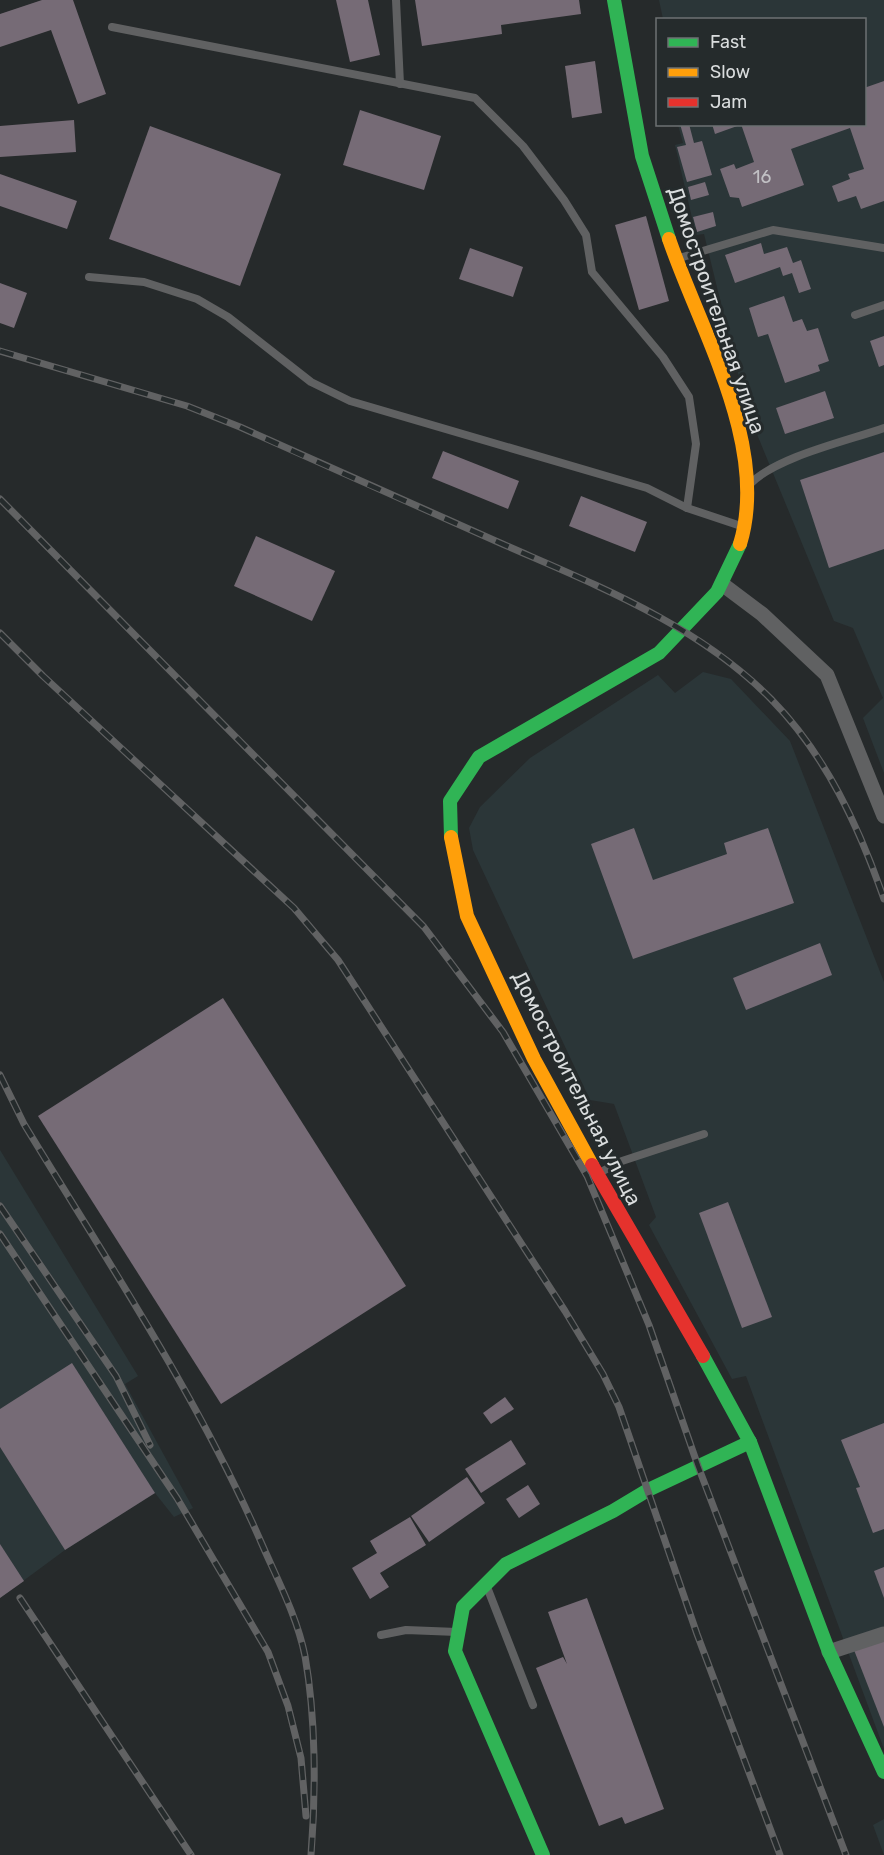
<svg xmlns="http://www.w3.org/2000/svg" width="884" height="1855" viewBox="0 0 884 1855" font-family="Rubik,sans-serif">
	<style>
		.built { fill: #2b3638 }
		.building { fill: #766b76 }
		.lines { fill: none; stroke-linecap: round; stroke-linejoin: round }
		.lane { stroke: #606162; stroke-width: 8 }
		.street { stroke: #606162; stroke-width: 15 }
		.fast { stroke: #30b455; stroke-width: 14 }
		.slow { stroke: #ff9f0a; stroke-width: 14 }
		.jam { stroke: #e5322d; stroke-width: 14 }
		.rail-casing { stroke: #616263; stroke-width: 7 }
		.rail { stroke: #252b2c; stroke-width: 4.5; stroke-dasharray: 14; stroke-linecap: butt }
		.labels { text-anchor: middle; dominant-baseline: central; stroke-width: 6; stroke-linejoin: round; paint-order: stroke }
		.number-label { font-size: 18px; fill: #c1c0c4 }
		.street-label { font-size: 21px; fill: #daddde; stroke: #252b2c }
	</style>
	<rect width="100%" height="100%" fill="#262a2b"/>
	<g class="built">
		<path d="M 659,0 L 884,0 L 884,773 L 863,718 L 883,698 L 853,628 L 834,621 L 747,410 L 704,234 L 696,235 L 675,145 L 683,143 L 678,125 L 864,124 L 864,20 L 663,19 Z"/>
		<path d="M 703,672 L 731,679 L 790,741 L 884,982 L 884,1749 L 746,1376 L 732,1379 L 649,1225 L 656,1217 L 614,1104 L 590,1100 L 473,850 L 469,828 L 480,807 L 530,758 L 658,675 L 675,693 Z"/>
		<path d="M 0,1150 L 138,1376 L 125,1384 L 193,1508 L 174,1517 L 155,1493 L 65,1550 L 0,1598 Z"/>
		<path d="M 884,1819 L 884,1855 L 873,1825 Z"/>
	</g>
	<g class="building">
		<path d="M 42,0 L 73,0 L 106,94 L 78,104 L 51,30 L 0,47 L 0,14 Z"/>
		<path d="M 336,0 L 368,0 L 380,55 L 350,62 Z"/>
		<path d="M 415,0 L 579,0 L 581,14 L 501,25 L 502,34 L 422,46 Z"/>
		<path d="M 595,61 L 602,113 L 572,118 L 565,66 Z"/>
		<path d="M 884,81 L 884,201 L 861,209 L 856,196 L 838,202 L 832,186 L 850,179 L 848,174 L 864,169 L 850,128 L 791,149 L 804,185 L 742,207 L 739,198 L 730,197 L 720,169 L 734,164 L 736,169 L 754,162 L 741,124 L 864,124 L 864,88 Z"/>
		<path d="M 360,110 L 441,136 L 424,190 L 343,165 Z"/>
		<path d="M 74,120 L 76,152 L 0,157 L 0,126 Z"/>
		<path d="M 680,124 L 689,124 L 694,143 L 702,141 L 712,175 L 687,182 L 677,147 L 686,145 Z"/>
		<path d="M 712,124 L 740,124 L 740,125 L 715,134 Z"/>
		<path d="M 150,126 L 281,174 L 240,286 L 109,239 Z"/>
		<path d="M 0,174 L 77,201 L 67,229 L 0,206 Z"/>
		<path d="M 705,182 L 709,195 L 691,200 L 688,187 Z"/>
		<path d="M 713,212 L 716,226 L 697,232 L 693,217 Z"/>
		<path d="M 646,216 L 669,301 L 639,310 L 615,225 Z"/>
		<path d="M 761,243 L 764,254 L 787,247 L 793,263 L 801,260 L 811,289 L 799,293 L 792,273 L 783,276 L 780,267 L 735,283 L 725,255 Z"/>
		<path d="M 470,248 L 523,267 L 513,297 L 459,279 Z"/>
		<path d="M 0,283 L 27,293 L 14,328 L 0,323 Z"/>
		<path d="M 784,296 L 793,322 L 802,319 L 807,331 L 818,328 L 829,361 L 818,365 L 820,371 L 785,383 L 768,334 L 758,337 L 749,308 Z"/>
		<path d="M 884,336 L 884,365 L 879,367 L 870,341 Z"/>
		<path d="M 825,391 L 834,418 L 785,434 L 776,408 Z"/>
		<path d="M 443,451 L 519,481 L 508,509 L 432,478 Z"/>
		<path d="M 884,452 L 884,549 L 829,568 L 800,480 Z"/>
		<path d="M 581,496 L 647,522 L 635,552 L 569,526 Z"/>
		<path d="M 256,536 L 335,571 L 312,621 L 234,586 Z"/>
		<path d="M 634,828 L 653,880 L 727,854 L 724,843 L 768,828 L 794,903 L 633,959 L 591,844 Z"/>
		<path d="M 820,943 L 832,975 L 746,1010 L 733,978 Z"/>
		<path d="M 223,998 L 406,1286 L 221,1404 L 38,1116 Z"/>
		<path d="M 728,1202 L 772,1317 L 742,1328 L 699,1213 Z"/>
		<path d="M 72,1363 L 155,1493 L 65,1550 L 0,1447 L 0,1409 Z"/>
		<path d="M 505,1397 L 514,1409 L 491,1424 L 483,1413 Z"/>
		<path d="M 884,1423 L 884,1529 L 873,1533 L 856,1488 L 860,1487 L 841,1440 Z"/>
		<path d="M 511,1440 L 526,1464 L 481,1493 L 465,1469 Z"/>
		<path d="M 467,1477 L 485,1503 L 429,1542 L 411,1516 Z"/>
		<path d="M 528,1485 L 540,1504 L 519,1518 L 506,1499 Z"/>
		<path d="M 410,1517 L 426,1545 L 380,1573 L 389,1587 L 370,1599 L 352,1568 L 377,1553 L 370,1541 Z"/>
		<path d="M 0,1544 L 24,1581 L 0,1598 Z"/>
		<path d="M 884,1567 L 884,1598 L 874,1571 Z"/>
		<path d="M 587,1598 L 664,1809 L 625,1824 L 622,1817 L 599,1826 L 536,1668 L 563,1657 L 567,1664 L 548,1612 Z"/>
		<path d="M 884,1639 L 884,1727 L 854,1650 Z"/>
	</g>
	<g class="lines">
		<g class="lane">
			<path d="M 396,0 L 400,84"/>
			<path d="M 112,27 L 475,98 L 523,146 L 564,200 L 586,235 L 592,272 L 663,357 L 689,397 L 696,444 L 687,508"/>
			<path d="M 676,259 L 773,230 L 884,248"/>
			<path d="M 89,277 L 144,282 L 197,299 L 228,317 L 311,382 L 350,401 L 647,488 L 687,508 L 741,526"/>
			<path d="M 855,315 L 884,305"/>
			<path d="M 750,484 C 776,457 847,441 884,428"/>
			<path d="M 599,1173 L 622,1161 L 704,1134"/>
			<path d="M 487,1587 L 533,1705"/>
			<path d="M 381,1635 L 406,1630 L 457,1632"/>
		</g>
		<g class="street">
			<path d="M 722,584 L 762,614 L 827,675 L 884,816"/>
			<path d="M 829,1652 L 884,1634"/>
		</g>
		<g class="fast">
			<path d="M 614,0 L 642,156 L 669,239"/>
			<path d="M 451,837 L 450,801 L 479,757 L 659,653 L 717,592 L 740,544"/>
			<path d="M 750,1442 L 829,1652 L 884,1772"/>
			<path d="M 543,1855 L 455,1651 L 463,1607 L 506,1564 L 613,1511 L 648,1490 L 750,1442 L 703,1356"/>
		</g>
		<g class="slow">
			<path d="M 669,239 C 700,330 770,446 740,544"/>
			<path d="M 451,837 L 467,916 L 534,1059 L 592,1165"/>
		</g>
		<path class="jam" d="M 592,1165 L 703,1356"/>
		<g class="rail-casing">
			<g id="rail">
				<path d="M 0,351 L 187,406 L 240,427 C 326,466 412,504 498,542 C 593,584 696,623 771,699 C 826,755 859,827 884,899"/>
				<path d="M 0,499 L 424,927 L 503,1032 L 587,1176 L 649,1325 L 698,1466 L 846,1855"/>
				<path d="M 0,633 L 43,676 L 294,908 L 338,960 L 565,1311 L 603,1374 L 619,1407 L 697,1634 L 780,1855"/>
				<path d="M 0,1075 L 24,1124 C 107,1261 197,1395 261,1542 C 277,1579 297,1616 305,1656 C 316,1718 316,1793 311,1855"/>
				<path d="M 0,1206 L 116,1376 L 150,1445"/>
				<path d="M 0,1234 L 177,1498 L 268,1652 L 288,1706 L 301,1758 L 306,1816"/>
				<path d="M 20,1598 L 191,1855"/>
			</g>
		</g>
		<use href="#rail" class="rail"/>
	</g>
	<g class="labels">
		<g class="number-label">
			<text x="762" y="177">16</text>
		</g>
		<g class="street-label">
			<text transform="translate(717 310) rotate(71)">Домостроительная улица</text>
			<text transform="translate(577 1088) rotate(63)">Домостроительная улица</text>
		</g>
	</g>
	<rect x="656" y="18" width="210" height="108" fill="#252b2c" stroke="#6d7273" stroke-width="1.5"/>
	<rect x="668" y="38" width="30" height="9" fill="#30b455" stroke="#6d7273" stroke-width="1.5"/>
	<text x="710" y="48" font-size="18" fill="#daddde">Fast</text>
	<rect x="668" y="68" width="30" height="9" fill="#ff9f0a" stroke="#6d7273" stroke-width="1.5"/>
	<text x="710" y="78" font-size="18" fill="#daddde">Slow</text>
	<rect x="668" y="98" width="30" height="9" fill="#e5322d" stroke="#6d7273" stroke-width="1.5"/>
	<text x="710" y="108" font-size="18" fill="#daddde">Jam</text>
</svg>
